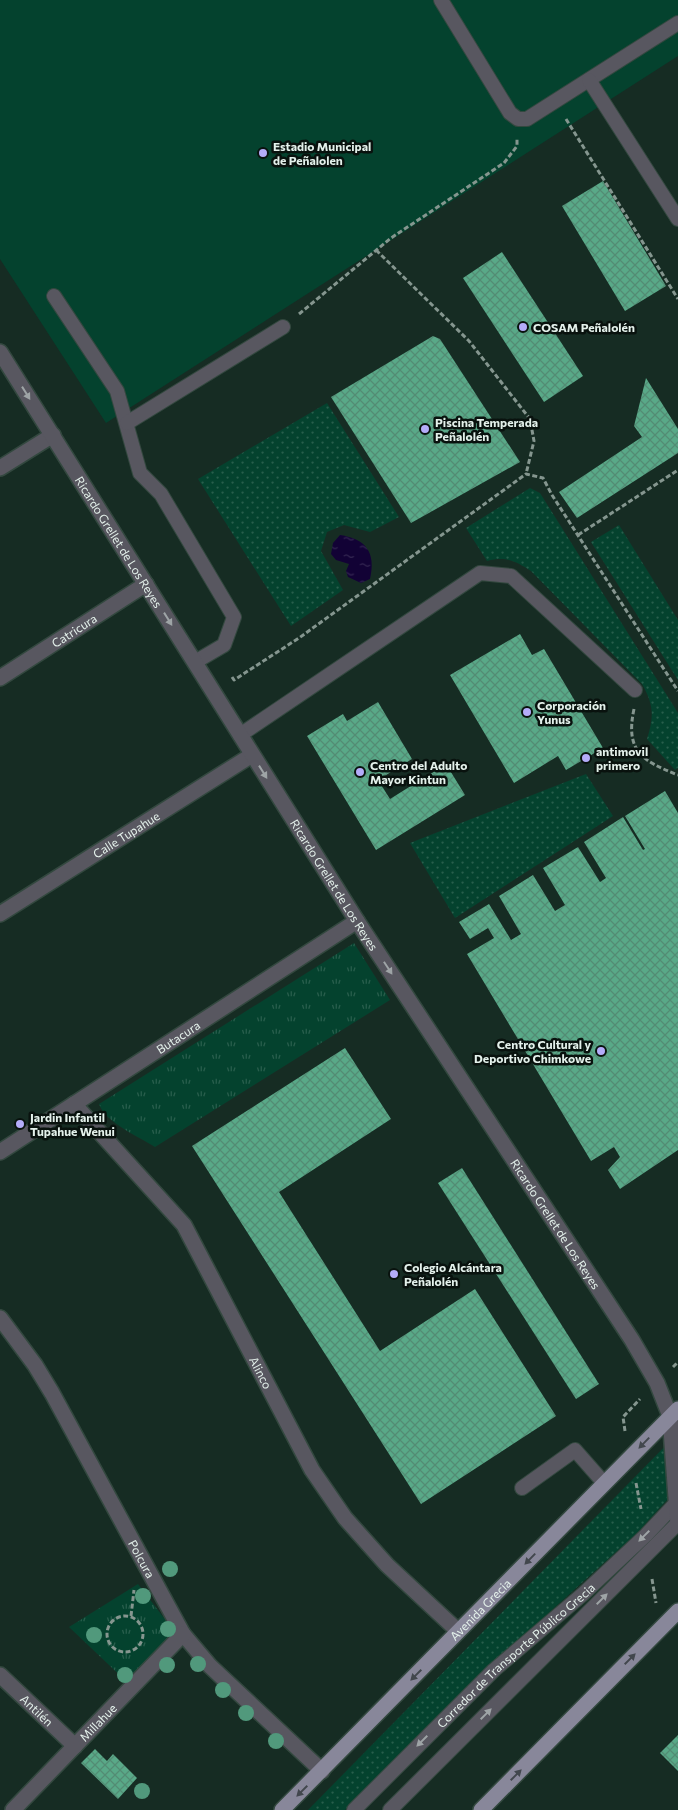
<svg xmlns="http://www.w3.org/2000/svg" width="678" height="1810" viewBox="0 0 678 1810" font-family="Commissioner,sans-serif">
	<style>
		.grass { fill: url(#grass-dots) }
		.park { fill: url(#park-tufts) }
		.garden { fill: #04422e }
		.water { fill: url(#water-ripples) }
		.building { fill: url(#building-cross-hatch) }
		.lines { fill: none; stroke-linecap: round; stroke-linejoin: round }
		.service-casing { stroke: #33483f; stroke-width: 16 }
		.minor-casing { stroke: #33483f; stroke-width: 18 }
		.tertiary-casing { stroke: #33483f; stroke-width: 18 }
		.primary-casing { stroke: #33483f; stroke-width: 18 }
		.path { stroke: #85968f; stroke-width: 3; stroke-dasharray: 5 2.5; stroke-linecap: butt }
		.service { stroke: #585760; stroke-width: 14 }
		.minor { stroke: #585760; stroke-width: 15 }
		.tertiary { stroke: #585760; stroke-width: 15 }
		.primary { stroke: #88879a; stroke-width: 15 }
		.tree { fill: #51997c }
		.oneway { fill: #9ea4a6 }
		.oneway2 { fill: #42474d }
		.poi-dot { fill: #b4acf9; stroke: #09120e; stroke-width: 2 }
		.labels { text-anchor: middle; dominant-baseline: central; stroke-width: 5; stroke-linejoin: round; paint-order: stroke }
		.poi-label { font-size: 12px; font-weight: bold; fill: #e4f1eb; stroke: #09120e; text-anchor: start }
		.street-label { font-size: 12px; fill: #e4f1eb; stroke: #09120e }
	</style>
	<defs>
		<pattern id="grass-dots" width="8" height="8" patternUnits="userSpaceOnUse" patternTransform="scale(1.25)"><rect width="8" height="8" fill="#04422e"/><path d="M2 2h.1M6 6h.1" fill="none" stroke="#285e4c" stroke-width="1.8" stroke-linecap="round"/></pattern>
		<pattern id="park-tufts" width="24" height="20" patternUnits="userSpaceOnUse" patternTransform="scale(1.25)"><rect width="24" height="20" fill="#04422e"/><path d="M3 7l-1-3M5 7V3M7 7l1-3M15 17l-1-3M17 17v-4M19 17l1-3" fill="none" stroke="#285e4c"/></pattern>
		<pattern id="water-ripples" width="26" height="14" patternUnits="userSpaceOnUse" patternTransform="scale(1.25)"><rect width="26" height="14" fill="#120235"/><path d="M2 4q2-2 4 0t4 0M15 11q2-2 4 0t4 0" fill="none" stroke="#342752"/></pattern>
		<pattern id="building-cross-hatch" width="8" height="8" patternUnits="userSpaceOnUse" patternTransform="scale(1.25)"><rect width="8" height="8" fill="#59a988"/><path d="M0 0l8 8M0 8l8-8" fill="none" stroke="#538c74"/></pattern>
	</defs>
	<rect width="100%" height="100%" fill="#162c23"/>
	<g class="grass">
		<path d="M 327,403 L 399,517 L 370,532 L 344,525 L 327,532 L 321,551 L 343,590 L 291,626 L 198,479 Z"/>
		<path d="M 530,488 L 540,493 L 678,713 L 678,768 L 675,770 L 647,739 C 654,717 654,705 642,684 L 531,571 C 515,561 506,556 487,561 L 466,528 Z"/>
		<path d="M 619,525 L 678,620 L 678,680 L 591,542 Z"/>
		<path d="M 586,774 L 613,816 L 455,918 L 410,843 Z"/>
		<path d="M 678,1433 L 678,1488 L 637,1533 L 478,1677 L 345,1810 L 308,1810 Z"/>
	</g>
	<g class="park">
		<path d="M 354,943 L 390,1000 L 155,1147 C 139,1137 105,1122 99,1104 Z"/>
		<path d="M 138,1584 L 177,1635 L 129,1684 L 69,1627 Z"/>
	</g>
	<path class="garden" d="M 0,0 L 678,0 L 678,56 L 106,423 L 0,259 Z"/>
	<path class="water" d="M 340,535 C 366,539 376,552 370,579 L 361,583 L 348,577 L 346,571 L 349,564 L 336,560 L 331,554 L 333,543 Z"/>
	<g class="building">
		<path d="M 603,181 L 666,286 L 625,311 L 562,206 Z"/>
		<path d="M 502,252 L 583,376 L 544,402 L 463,278 Z"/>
		<path d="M 433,336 L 440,339 L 520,462 L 411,523 L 331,397 Z"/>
		<path d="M 646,378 L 678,429 L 678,453 L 577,518 L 559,492 L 642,437 L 634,426 Z"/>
		<path d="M 520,634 L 532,655 L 544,649 L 603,748 L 566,770 L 558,756 L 514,783 L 450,675 Z"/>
		<path d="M 378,702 L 412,759 L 378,780 L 390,799 L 446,764 L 465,795 L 376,850 L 307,736 L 343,714 L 347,721 Z"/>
		<path d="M 665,791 L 678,813 L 678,1150 L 620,1189 L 608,1170 L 620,1157 L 614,1147 L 591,1161 L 467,954 L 494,938 L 488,928 L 470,939 L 459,922 L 489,904 L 511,940 L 521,934 L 499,896 L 533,875 L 555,911 L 565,905 L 543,868 L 578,847 L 600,882 L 606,878 L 584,842 L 623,817 L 643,850 L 645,849 L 625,816 Z"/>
		<path d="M 345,1048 L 391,1119 L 279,1192 L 380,1351 L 475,1289 L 556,1416 L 421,1504 L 192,1146 Z"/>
		<path d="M 462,1168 L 599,1384 L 576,1399 L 438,1183 Z"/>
		<path d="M 678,1735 L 678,1771 L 660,1753 Z"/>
		<path d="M 95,1749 L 107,1761 L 113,1754 L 137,1778 L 118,1799 L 81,1763 Z"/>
	</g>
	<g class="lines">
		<g class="service-casing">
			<g id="service">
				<path d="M 441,0 L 510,113 L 518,119 L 527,119 L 678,23"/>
				<path d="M 589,80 L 678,219"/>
				<path d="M 54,296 L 117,391 L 140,473 L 161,494 L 234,617 L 224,645 L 195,662"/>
				<path d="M 127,423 L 283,327"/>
				<path d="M 240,735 L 480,573 L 511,576 L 635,690"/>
				<path d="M 522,1488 L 575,1450 L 604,1483"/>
				<path id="s1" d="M 354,1810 L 494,1670 L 583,1594 L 646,1535 L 678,1501"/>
				<path d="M 390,1810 L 678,1523"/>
			</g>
		</g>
		<g class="minor-casing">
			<g id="minor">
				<path d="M 0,468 L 53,435"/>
				<path id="s2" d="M 0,678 L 146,584"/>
				<path id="s3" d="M 0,914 L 252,755"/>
				<path id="s4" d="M 74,1104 L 184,1225 L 312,1470 L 345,1518 L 387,1565 L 458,1631"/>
				<path id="s5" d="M 0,1152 L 357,921"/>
				<path id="s6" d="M 0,1318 L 35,1365 L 52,1393 L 183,1634 L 210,1666 L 322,1771"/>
				<path id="s7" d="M 0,1675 L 75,1746"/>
				<path id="s8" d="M 13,1810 L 183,1634"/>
			</g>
		</g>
		<g class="tertiary-casing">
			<g id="tertiary">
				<path id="s9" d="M 0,352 L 357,921 L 632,1340 L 657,1383 L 670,1416 L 678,1525"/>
			</g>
		</g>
		<g class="primary-casing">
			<g id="primary">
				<path id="s10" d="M 282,1810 L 678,1409"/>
				<path d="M 481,1810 L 678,1611"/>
			</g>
		</g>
		<g class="path">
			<path d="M 566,119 L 678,299"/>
			<path d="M 376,250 L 469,341 L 530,419 L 534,441 L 526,474"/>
			<path d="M 299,314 L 391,238 L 504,163 L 517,146 L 517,138"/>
			<path d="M 578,535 L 678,470"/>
			<path d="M 232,677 L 234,680 L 299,638 L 526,474 L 543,478 L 552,495 L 678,691"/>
			<path d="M 634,709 C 625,751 642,761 678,775"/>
			<path d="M 673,1367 L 678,1362"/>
			<path d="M 625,1431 L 623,1417 L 640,1399"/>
			<path d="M 636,1483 L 641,1509"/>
			<path d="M 652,1579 L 656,1603"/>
			<circle cx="125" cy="1634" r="18"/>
			<path d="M 131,1616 L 134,1590"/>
		</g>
		<use href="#service" class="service"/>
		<use href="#minor" class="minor"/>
		<use href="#tertiary" class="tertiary"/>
		<use href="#primary" class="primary"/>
	</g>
	<g class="tree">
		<circle cx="170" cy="1569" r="8"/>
		<circle cx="143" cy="1596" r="8"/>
		<circle cx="168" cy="1629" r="8"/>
		<circle cx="94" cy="1635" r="8"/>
		<circle cx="198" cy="1664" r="8"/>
		<circle cx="167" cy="1665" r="8"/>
		<circle cx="125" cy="1675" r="8"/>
		<circle cx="223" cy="1690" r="8"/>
		<circle cx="246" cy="1713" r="8"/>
		<circle cx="276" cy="1741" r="8"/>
		<circle cx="142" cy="1791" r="8"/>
	</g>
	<defs><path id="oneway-solid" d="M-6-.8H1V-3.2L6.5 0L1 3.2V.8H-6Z" transform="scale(1.25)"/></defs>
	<g class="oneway">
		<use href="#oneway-solid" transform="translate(26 393) rotate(58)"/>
		<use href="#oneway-solid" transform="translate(168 619) rotate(58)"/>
		<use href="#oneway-solid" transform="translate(263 772) rotate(58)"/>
		<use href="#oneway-solid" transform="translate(388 968) rotate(57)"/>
		<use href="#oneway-solid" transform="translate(644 1536) rotate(135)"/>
		<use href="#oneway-solid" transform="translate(602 1599) rotate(-45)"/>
		<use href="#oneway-solid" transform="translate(486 1714) rotate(-45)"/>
		<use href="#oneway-solid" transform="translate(422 1741) rotate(135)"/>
	</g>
	<g class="oneway2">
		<use href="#oneway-solid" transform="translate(644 1443) rotate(134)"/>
		<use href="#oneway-solid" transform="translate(530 1559) rotate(134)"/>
		<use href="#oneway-solid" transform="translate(630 1659) rotate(-45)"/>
		<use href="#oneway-solid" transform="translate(416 1675) rotate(135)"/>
		<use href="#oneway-solid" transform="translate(516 1775) rotate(-45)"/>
		<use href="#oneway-solid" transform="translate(302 1791) rotate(135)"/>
	</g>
	<g class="poi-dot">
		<circle cx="263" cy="153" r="5"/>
		<circle cx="523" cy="327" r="5"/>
		<circle cx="425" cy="429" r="5"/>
		<circle cx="527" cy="712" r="5"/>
		<circle cx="586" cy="758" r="5"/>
		<circle cx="360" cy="772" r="5"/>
		<circle cx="601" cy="1051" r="5"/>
		<circle cx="20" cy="1124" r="5"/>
		<circle cx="394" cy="1274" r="5"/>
	</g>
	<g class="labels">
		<g class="poi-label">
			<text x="273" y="146">Estadio Municipal<tspan x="273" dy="14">de Peñalolen</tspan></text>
			<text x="533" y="327">COSAM Peñalolén</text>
			<text x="435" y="422">Piscina Temperada<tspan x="435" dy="14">Peñalolén</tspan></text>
			<text x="537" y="705">Corporación<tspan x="537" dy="14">Yunus</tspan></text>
			<text x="596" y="751">antimovil<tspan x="596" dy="14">primero</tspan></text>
			<text x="370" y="765">Centro del Adulto<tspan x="370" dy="14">Mayor Kintun</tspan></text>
			<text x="591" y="1044" text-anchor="end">Centro Cultural y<tspan x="591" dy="14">Deportivo Chimkowe</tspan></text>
			<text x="30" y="1117">Jardin Infantil<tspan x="30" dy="14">Tupahue Wenui</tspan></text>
			<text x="404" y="1267">Colegio Alcántara<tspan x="404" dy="14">Peñalolén</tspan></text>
		</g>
		<g class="street-label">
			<text stroke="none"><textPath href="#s9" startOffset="224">Ricardo Grellet de Los Reyes</textPath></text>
			<text stroke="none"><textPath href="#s2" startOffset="88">Catricura</textPath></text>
			<text stroke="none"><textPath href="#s3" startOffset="149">Calle Tupahue</textPath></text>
			<text stroke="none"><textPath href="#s9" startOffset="629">Ricardo Grellet de Los Reyes</textPath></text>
			<text stroke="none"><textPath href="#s5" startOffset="212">Butacura</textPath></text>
			<text stroke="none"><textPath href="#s9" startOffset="1034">Ricardo Grellet de Los Reyes</textPath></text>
			<text stroke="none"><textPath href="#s4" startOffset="330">Alinco</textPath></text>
			<text stroke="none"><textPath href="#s6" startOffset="280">Polcura</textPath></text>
			<text stroke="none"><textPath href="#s10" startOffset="282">Avenida Grecia</textPath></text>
			<text stroke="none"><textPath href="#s1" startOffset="224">Corredor de Transporte Público Grecia</textPath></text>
			<text stroke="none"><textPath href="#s7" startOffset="51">Antilén</textPath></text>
			<text stroke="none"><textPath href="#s8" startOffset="122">Millahue</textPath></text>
		</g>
	</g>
</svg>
